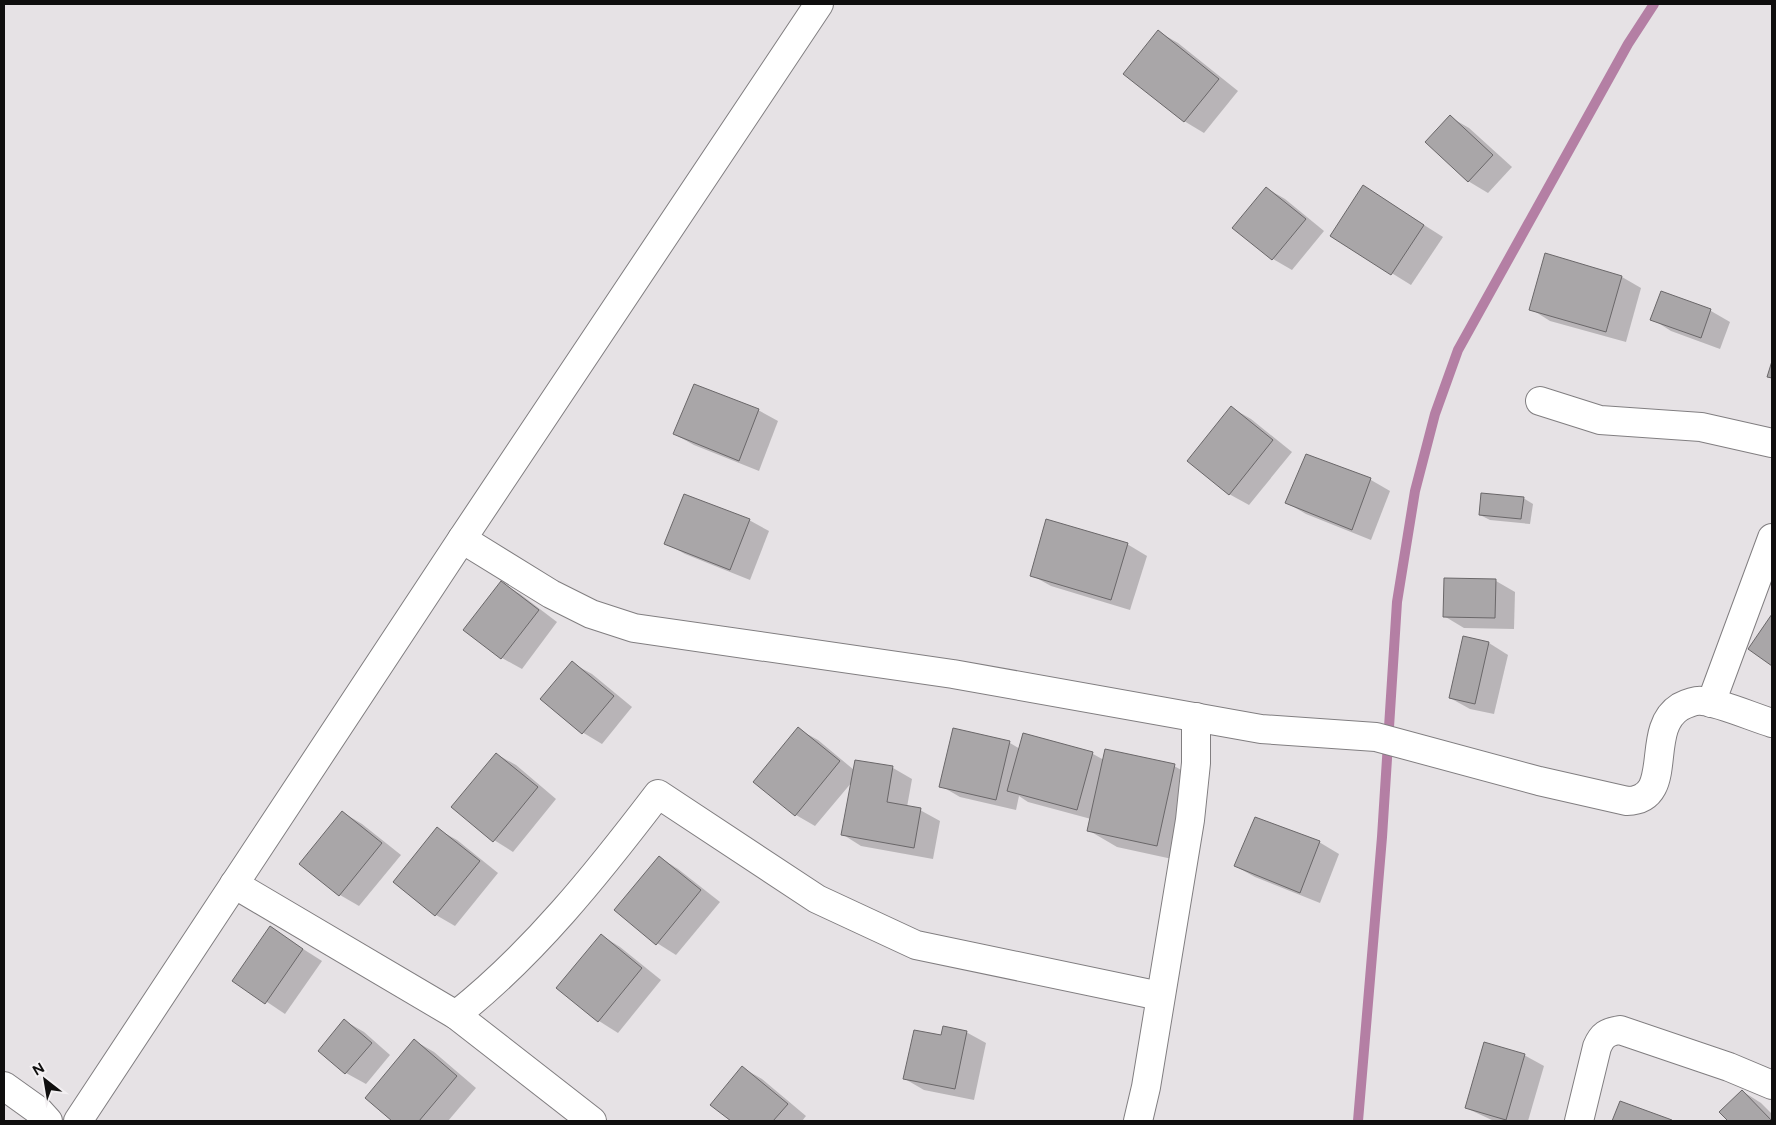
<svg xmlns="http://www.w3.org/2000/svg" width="1776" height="1125" viewBox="0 0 1776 1125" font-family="Figtree,sans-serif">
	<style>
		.shadow { fill: #0003 }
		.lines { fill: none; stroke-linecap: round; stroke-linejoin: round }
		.stream { stroke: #b47fa4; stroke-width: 10 }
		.building { fill: #a9a6a8; stroke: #6a6769 }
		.street-casing { stroke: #817e80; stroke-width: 30 }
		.secondary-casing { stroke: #817e80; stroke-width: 30 }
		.street { stroke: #fff; stroke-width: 28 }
		.secondary { stroke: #fff; stroke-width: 28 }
	</style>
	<rect width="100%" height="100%" fill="#e6e2e5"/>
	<g class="shadow">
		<path d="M 1159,32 L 1178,43 L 1238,91 L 1204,133 L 1184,121 Z"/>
		<path d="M 1450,117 L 1469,128 L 1512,167 L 1488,193 L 1468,181 Z"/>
		<path d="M 1364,187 L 1443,237 L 1411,285 L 1332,236 Z"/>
		<path d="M 1266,188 L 1285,199 L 1324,231 L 1292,270 L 1273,259 Z"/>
		<path d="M 1622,277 L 1641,288 L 1626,342 L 1550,321 L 1531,309 Z"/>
		<path d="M 1662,292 L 1711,311 L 1730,322 L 1720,349 L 1671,331 L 1652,319 Z"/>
		<path d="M 1232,408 L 1251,419 L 1292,452 L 1249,505 L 1229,494 Z"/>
		<path d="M 758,410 L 778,421 L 759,471 L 694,445 L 674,434 Z"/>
		<path d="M 1307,456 L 1371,480 L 1390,491 L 1371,540 L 1306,514 L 1287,503 Z"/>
		<path d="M 1523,498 L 1533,504 L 1530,524 L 1490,520 L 1480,515 Z"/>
		<path d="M 749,520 L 769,531 L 750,580 L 685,554 L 665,543 Z"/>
		<path d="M 1127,544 L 1147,556 L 1130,610 L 1051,586 L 1031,575 Z"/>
		<path d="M 1496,581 L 1515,592 L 1514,629 L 1464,628 L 1444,616 Z"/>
		<path d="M 501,583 L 520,594 L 557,622 L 522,669 L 502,658 L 465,629 Z"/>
		<path d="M 1489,643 L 1508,655 L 1494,714 L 1470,709 L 1450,698 Z"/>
		<path d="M 572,663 L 592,674 L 632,707 L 602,744 L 582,732 Z"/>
		<path d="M 798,729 L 818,740 L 854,770 L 856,761 L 893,768 L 912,779 L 907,807 L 920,810 L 940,821 L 933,859 L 861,846 L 842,834 L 852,782 L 815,826 L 796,815 L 755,781 Z"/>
		<path d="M 954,729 L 1010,743 L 1020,749 L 1024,735 L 1093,754 L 1104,760 L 1174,766 L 1203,782 L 1186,862 L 1117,847 L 1088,830 L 1091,819 L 1028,802 L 1019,796 L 1016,810 L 960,797 L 941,786 Z"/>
		<path d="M 496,754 L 516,765 L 556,799 L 513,852 L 494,840 Z"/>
		<path d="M 342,812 L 362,824 L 401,855 L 359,906 L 340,895 Z"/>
		<path d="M 437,829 L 457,840 L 498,873 L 455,926 L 436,915 Z"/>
		<path d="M 1319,842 L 1339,854 L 1320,903 L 1255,877 L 1235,866 Z"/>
		<path d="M 659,857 L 678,869 L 720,902 L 676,955 L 657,943 Z"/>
		<path d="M 270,928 L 322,961 L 285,1014 L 234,980 Z"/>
		<path d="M 601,935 L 620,947 L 661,980 L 618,1033 L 599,1021 L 557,988 Z"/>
		<path d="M 345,1021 L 364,1032 L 390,1055 L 366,1084 L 346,1073 L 319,1051 Z"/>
		<path d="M 966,1032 L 986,1043 L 974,1100 L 924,1090 L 905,1079 Z"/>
		<path d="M 415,1041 L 434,1052 L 476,1088 L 448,1121 L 394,1121 L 366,1098 Z"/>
		<path d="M 1524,1055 L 1544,1066 L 1528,1121 L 1494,1121 L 1466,1108 Z"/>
		<path d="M 743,1068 L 762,1079 L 806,1116 L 802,1121 L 732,1121 L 712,1105 Z"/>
		<path d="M 1742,1091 L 1761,1103 L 1772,1114 L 1772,1121 L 1730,1121 L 1721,1112 Z"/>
		<path d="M 1621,1102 L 1672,1121 L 1614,1121 Z"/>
	</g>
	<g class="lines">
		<path class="stream" d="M 1358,1121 L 1382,837 L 1397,602 L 1415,491 L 1435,414 L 1458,350 L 1628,44 L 1654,4"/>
	</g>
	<g class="building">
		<path d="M 1158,30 L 1219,79 L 1184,122 L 1123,74 Z"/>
		<path d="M 1450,115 L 1493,155 L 1468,182 L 1425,142 Z"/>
		<path d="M 1363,185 L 1424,225 L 1391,275 L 1330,236 Z"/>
		<path d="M 1266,187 L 1306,219 L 1272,260 L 1232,228 Z"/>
		<path d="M 1545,253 L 1622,276 L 1606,332 L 1529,310 Z"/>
		<path d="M 1661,291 L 1711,309 L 1701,338 L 1650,320 Z"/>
		<path d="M 1772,361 L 1772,378 L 1767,377 Z"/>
		<path d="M 694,384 L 759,409 L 739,461 L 673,434 Z"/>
		<path d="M 1231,406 L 1273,440 L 1229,495 L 1187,461 Z"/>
		<path d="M 1306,454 L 1371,478 L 1352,530 L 1285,503 Z"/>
		<path d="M 1481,493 L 1524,497 L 1521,519 L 1479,515 Z"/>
		<path d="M 684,494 L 750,519 L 730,570 L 664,544 Z"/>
		<path d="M 1046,519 L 1128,543 L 1111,600 L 1030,576 Z"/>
		<path d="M 1444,578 L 1496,579 L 1495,618 L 1443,617 Z"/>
		<path d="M 501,581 L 539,610 L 501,659 L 463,630 Z"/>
		<path d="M 1772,614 L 1772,666 L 1748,649 Z"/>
		<path d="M 1463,636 L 1489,642 L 1475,704 L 1449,698 Z"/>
		<path d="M 572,661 L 614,696 L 582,734 L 540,699 Z"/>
		<path d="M 798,727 L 840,761 L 795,816 L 753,782 Z"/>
		<path d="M 953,728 L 1010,741 L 996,800 L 939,787 Z"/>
		<path d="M 1023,733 L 1093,752 L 1077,810 L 1007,791 Z"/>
		<path d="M 1105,749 L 1175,764 L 1157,846 L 1087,831 Z"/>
		<path d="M 496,753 L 538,787 L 493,842 L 451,807 Z"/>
		<path d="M 855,760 L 893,766 L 887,802 L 921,808 L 914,848 L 841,835 Z"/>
		<path d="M 342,811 L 382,843 L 339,896 L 299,864 Z"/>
		<path d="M 1255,817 L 1320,841 L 1300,893 L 1234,866 Z"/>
		<path d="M 437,827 L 480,861 L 435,916 L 393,882 Z"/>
		<path d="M 659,856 L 701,890 L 656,945 L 614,910 Z"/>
		<path d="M 270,926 L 303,949 L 265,1004 L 232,981 Z"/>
		<path d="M 601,934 L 642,968 L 598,1022 L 556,988 Z"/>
		<path d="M 344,1019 L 372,1043 L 345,1074 L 318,1051 Z"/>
		<path d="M 943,1026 L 967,1031 L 955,1089 L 903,1079 L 914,1030 L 941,1035 Z"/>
		<path d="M 414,1039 L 457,1076 L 419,1121 L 392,1121 L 365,1098 Z"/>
		<path d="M 1484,1042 L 1525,1054 L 1506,1120 L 1465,1108 Z"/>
		<path d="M 742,1066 L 788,1104 L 773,1121 L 731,1121 L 710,1105 Z"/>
		<path d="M 1742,1090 L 1772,1121 L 1728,1121 L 1719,1112 Z"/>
		<path d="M 1620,1101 L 1672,1120 L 1671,1121 L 1612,1121 Z"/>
	</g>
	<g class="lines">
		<g class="street-casing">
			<g id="street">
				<path d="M 1540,401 L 1600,420 L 1701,427 L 1772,443"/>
				<path d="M 462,539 L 551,594 L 591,614 L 634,628 L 953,674 L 1261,729 L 1376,737 L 1539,781 L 1627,801 C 1677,800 1643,730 1680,707 C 1686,704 1695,700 1702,701 C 1718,702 1755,718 1772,723"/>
				<path d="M 1711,703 L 1772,538"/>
				<path d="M 234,884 L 456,1015 L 592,1121"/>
				<path d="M 456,1015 C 534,953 597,874 658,794 L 817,899 L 916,945 L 1160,996"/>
				<path d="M 4,1086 L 39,1111 L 48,1121"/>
				<path d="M 1138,1121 L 1146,1087 L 1190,820 L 1196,763 L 1196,717"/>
				<path d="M 1579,1121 L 1597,1047 C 1602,1035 1607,1032 1620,1030 L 1729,1067 L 1772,1085"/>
			</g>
		</g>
		<g class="secondary-casing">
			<path id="secondary" d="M 78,1121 L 462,539 L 819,4"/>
		</g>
		<use href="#street" class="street"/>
		<use href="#secondary" class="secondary"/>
	</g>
	<rect width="1776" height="1125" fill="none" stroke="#0f0e0e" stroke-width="10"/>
	<g transform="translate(45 1080) rotate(329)" stroke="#f3f0f2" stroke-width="4" paint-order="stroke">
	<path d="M0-4L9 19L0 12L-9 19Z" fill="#0f0e0e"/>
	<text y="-8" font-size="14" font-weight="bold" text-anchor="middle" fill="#0f0e0e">N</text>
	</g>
</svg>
